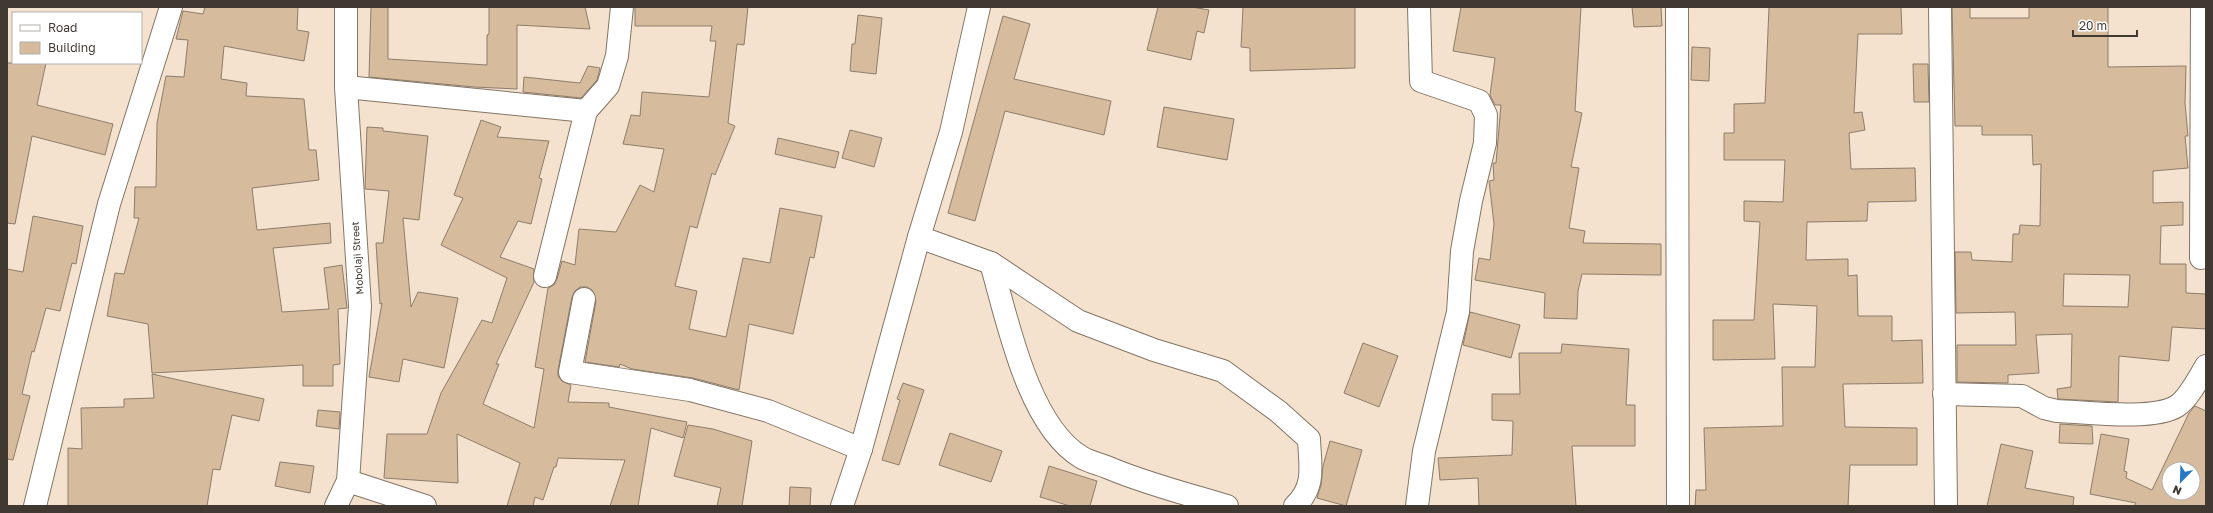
<svg xmlns="http://www.w3.org/2000/svg" width="2213" height="513" viewBox="0 0 2213 513" font-family="'Golos Text',sans-serif">
	<style>
		.building { fill: #d6bb9d; stroke: #8d7d6c; fill-rule: evenodd }
		.lines { fill: none; stroke-linecap: round; stroke-linejoin: round }
		.minor-casing { stroke: #847564; stroke-width: 24 }
		.minor { stroke: #fff; stroke-width: 22 }
		.labels { text-anchor: middle; dominant-baseline: central; stroke-width: 3; stroke-linejoin: round; paint-order: stroke }
		.street-label { font-size: 10px; fill: #403931; stroke: #fff }
	</style>
	<rect width="100%" height="100%" fill="#f4e2cf"/>
	<g class="building">
		<path d="M 205,7 L 298,7 L 297,30 L 309,32 L 304,61 L 224,46 L 221,79 L 247,83 L 246,96 L 304,99 L 309,150 L 316,150 L 319,180 L 252,188 L 257,230 L 330,223 L 331,243 L 273,248 L 282,312 L 329,309 L 324,268 L 342,265 L 347,308 L 338,309 L 340,364 L 333,365 L 333,386 L 303,386 L 303,365 L 152,373 L 148,324 L 107,316 L 115,273 L 124,274 L 139,218 L 134,218 L 135,187 L 156,187 L 157,123 L 166,76 L 184,77 L 188,40 L 176,39 L 183,11 L 203,14 Z"/>
		<path d="M 371,7 L 388,7 L 388,59 L 487,65 L 487,35 L 489,34 L 489,7 L 585,7 L 590,29 L 517,25 L 517,89 L 474,87 L 369,77 Z"/>
		<path d="M 635,7 L 748,7 L 744,45 L 737,44 L 728,123 L 735,126 L 715,175 L 712,173 L 697,228 L 690,226 L 675,286 L 697,291 L 689,329 L 726,337 L 743,258 L 770,263 L 780,208 L 822,216 L 814,258 L 810,257 L 793,334 L 749,324 L 739,390 L 693,378 L 632,369 L 620,364 L 619,367 L 585,362 L 596,301 L 592,290 L 587,287 L 580,287 L 575,291 L 572,297 L 558,370 L 558,376 L 562,381 L 571,385 L 568,402 L 609,403 L 609,407 L 687,422 L 683,438 L 651,428 L 638,506 L 610,506 L 625,460 L 558,458 L 556,467 L 554,467 L 543,500 L 535,497 L 533,506 L 507,506 L 520,463 L 457,434 L 458,483 L 384,478 L 387,434 L 427,434 L 441,393 L 482,320 L 492,323 L 507,278 L 441,245 L 463,198 L 454,195 L 481,120 L 501,127 L 497,137 L 549,141 L 539,178 L 542,179 L 531,224 L 518,221 L 500,257 L 534,269 L 534,282 L 496,364 L 499,364 L 483,404 L 534,428 L 544,369 L 535,367 L 548,288 L 554,285 L 557,279 L 562,261 L 575,265 L 579,229 L 616,232 L 640,185 L 654,192 L 664,149 L 623,144 L 631,115 L 640,116 L 642,92 L 709,97 L 716,41 L 710,41 L 712,26 L 635,26 Z"/>
		<path d="M 1158,7 L 1192,7 L 1209,10 L 1204,33 L 1197,31 L 1191,60 L 1147,50 Z"/>
		<path d="M 1243,7 L 1355,7 L 1355,68 L 1250,71 L 1250,48 L 1241,47 Z"/>
		<path d="M 1461,7 L 1581,7 L 1575,111 L 1582,113 L 1571,167 L 1579,168 L 1569,228 L 1585,231 L 1583,243 L 1661,244 L 1661,275 L 1582,274 L 1578,291 L 1577,319 L 1544,318 L 1545,293 L 1475,280 L 1479,258 L 1490,260 L 1494,224 L 1489,181 L 1494,180 L 1493,163 L 1496,163 L 1501,105 L 1495,105 L 1490,95 L 1495,58 L 1453,51 Z"/>
		<path d="M 1632,7 L 1661,7 L 1662,26 L 1634,27 Z"/>
		<path d="M 1769,7 L 1901,7 L 1902,34 L 1858,34 L 1854,113 L 1862,112 L 1865,130 L 1849,133 L 1851,169 L 1915,168 L 1916,201 L 1868,202 L 1867,221 L 1807,222 L 1806,260 L 1848,259 L 1848,276 L 1857,275 L 1858,316 L 1892,316 L 1892,341 L 1922,340 L 1923,383 L 1843,384 L 1845,427 L 1917,428 L 1917,465 L 1850,465 L 1848,506 L 1695,506 L 1696,490 L 1706,490 L 1704,428 L 1783,426 L 1782,367 L 1815,367 L 1817,306 L 1773,304 L 1775,359 L 1713,360 L 1713,320 L 1754,320 L 1760,222 L 1744,221 L 1744,201 L 1783,202 L 1785,160 L 1724,160 L 1724,133 L 1734,133 L 1734,104 L 1765,103 Z"/>
		<path d="M 1952,7 L 1970,7 L 1970,18 L 2029,18 L 2029,7 L 2108,7 L 2108,67 L 2186,66 L 2185,103 L 2188,136 L 2185,136 L 2188,168 L 2153,171 L 2153,203 L 2183,202 L 2183,225 L 2161,226 L 2160,264 L 2186,264 L 2186,293 L 2206,294 L 2206,329 L 2172,327 L 2169,361 L 2119,356 L 2118,402 L 2058,399 L 2057,389 L 2071,387 L 2072,334 L 2036,335 L 2039,373 L 2008,375 L 2008,383 L 1957,382 L 1957,345 L 2016,345 L 2015,312 L 1956,313 L 1955,252 L 1971,252 L 1972,260 L 2012,262 L 2013,234 L 2019,234 L 2020,225 L 2040,226 L 2041,164 L 2033,165 L 2032,135 L 1982,135 L 1982,126 L 1955,126 ZM 2064,274 L 2130,275 L 2128,307 L 2063,306 Z"/>
		<path d="M 858,15 L 882,18 L 876,74 L 850,71 L 852,44 L 855,44 Z"/>
		<path d="M 1003,16 L 1030,24 L 1014,79 L 1111,101 L 1104,135 L 1005,111 L 975,221 L 948,213 Z"/>
		<path d="M 1692,47 L 1710,48 L 1709,81 L 1691,80 Z"/>
		<path d="M 7,63 L 46,63 L 37,105 L 113,124 L 105,155 L 32,136 L 15,224 L 7,223 Z"/>
		<path d="M 1913,64 L 1928,64 L 1929,102 L 1914,102 Z"/>
		<path d="M 588,66 L 600,68 L 597,80 L 581,98 L 523,92 L 524,77 L 580,83 Z"/>
		<path d="M 1164,107 L 1234,119 L 1227,160 L 1157,147 Z"/>
		<path d="M 367,127 L 383,128 L 383,131 L 428,136 L 419,220 L 403,218 L 411,307 L 418,292 L 458,298 L 444,368 L 403,359 L 399,382 L 369,377 L 382,303 L 380,304 L 376,243 L 383,243 L 389,191 L 365,189 Z"/>
		<path d="M 850,130 L 882,138 L 874,167 L 842,158 Z"/>
		<path d="M 778,138 L 839,152 L 835,168 L 775,154 Z"/>
		<path d="M 33,216 L 83,226 L 76,264 L 72,263 L 60,311 L 46,308 L 34,352 L 32,351 L 22,394 L 30,396 L 13,460 L 7,459 L 7,269 L 23,272 Z"/>
		<path d="M 1470,312 L 1520,325 L 1511,358 L 1463,345 Z"/>
		<path d="M 1363,343 L 1398,356 L 1379,407 L 1344,393 Z"/>
		<path d="M 1562,344 L 1629,349 L 1626,405 L 1635,405 L 1635,446 L 1572,446 L 1576,506 L 1479,506 L 1478,478 L 1440,480 L 1438,458 L 1512,455 L 1513,421 L 1492,420 L 1492,394 L 1520,394 L 1519,353 L 1561,353 Z"/>
		<path d="M 152,374 L 264,399 L 259,421 L 232,415 L 220,470 L 213,469 L 207,506 L 68,506 L 68,448 L 82,449 L 81,408 L 124,407 L 124,399 L 154,398 Z"/>
		<path d="M 903,383 L 924,390 L 899,465 L 882,460 L 900,400 L 897,399 Z"/>
		<path d="M 2195,406 L 2206,411 L 2206,506 L 2134,506 L 2136,503 L 2090,494 L 2101,434 L 2129,439 L 2124,471 L 2127,472 L 2126,478 L 2152,490 L 2189,413 ZM 2169,469 L 2193,469 L 2193,493 L 2169,493 Z"/>
		<path d="M 318,410 L 340,412 L 339,429 L 316,426 Z"/>
		<path d="M 2060,424 L 2092,426 L 2093,444 L 2059,443 Z"/>
		<path d="M 688,425 L 713,429 L 752,441 L 742,506 L 717,506 L 721,488 L 674,476 Z"/>
		<path d="M 950,433 L 1002,451 L 991,482 L 939,465 Z"/>
		<path d="M 1330,441 L 1362,450 L 1346,506 L 1317,498 L 1321,485 L 1323,466 Z"/>
		<path d="M 2001,444 L 2033,451 L 2025,488 L 2074,497 L 2073,506 L 1987,506 Z"/>
		<path d="M 280,462 L 314,466 L 310,493 L 275,486 Z"/>
		<path d="M 1049,466 L 1097,481 L 1090,506 L 1070,506 L 1040,497 Z"/>
		<path d="M 790,487 L 811,488 L 810,506 L 789,506 Z"/>
	</g>
	<g class="lines">
		<g class="minor-casing">
			<g id="minor">
				<path d="M 1677,7 L 1678,506"/>
				<path d="M 1940,7 L 1946,506"/>
				<path d="M 346,87 L 586,111"/>
				<path d="M 919,237 L 991,263 L 1078,321 L 1154,350 L 1223,371 L 1279,412 L 1309,439 C 1310,466 1316,486 1295,506"/>
				<path d="M 2201,258 L 2202,7"/>
				<path d="M 991,263 C 1007,319 1028,425 1081,457 C 1089,462 1100,464 1109,468 C 1147,484 1187,494 1227,506"/>
				<path d="M 545,276 L 586,111 L 608,86 L 617,56 L 622,7"/>
				<path d="M 584,299 L 570,372 L 690,390 L 768,411 L 861,449"/>
				<path d="M 1944,394 L 2022,396 L 2044,408 L 2057,411 C 2086,412 2153,421 2177,406 C 2188,399 2199,378 2206,366"/>
				<path d="M 348,481 L 425,506"/>
				<path d="M 35,506 L 109,204 L 171,7"/>
				<path d="M 336,506 L 348,481 L 360,306 L 346,87 L 346,7"/>
				<path d="M 842,506 L 861,449 L 919,237 L 951,132 L 979,7"/>
				<path d="M 1417,506 L 1424,451 L 1458,312 L 1462,251 L 1471,201 L 1485,143 L 1486,115 L 1479,101 L 1421,81 L 1419,7"/>
			</g>
		</g>
		<use href="#minor" class="minor"/>
	</g>
	<g class="labels">
		<g class="street-label">
			<text transform="translate(357 258) rotate(-94)">Mobolaji Street</text>
		</g>
	</g>
	<rect width="2213" height="513" fill="none" stroke="#403931" stroke-width="16"/>
	<rect x="12" y="12" width="130" height="52" fill="#ffffff" stroke="#b3b0ad"/>
	<rect x="20" y="25" width="20" height="6" fill="#ffffff" stroke="#b3b0ad"/>
	<text x="48" y="32" font-size="12" fill="#403931">Road</text>
	<rect x="20" y="42" width="20" height="12" fill="#d6bb9d" stroke="#b3b0ad"/>
	<text x="48" y="52" font-size="12" fill="#403931">Building</text>
	<g transform="translate(2181 481) rotate(203)"><circle r="19" fill="#ffffff" stroke="#b3b0ad"/>
	<path d="M0-3L7 15L0 10L-7 15Z" fill="#2878c7"/>
	<text y="-6" font-size="11" font-weight="bold" text-anchor="middle" fill="#403931">N</text>
	</g>
	<path d="M2073 30v6h64v-6" fill="none" stroke="#403931" stroke-width="2"/>
	<text x="2079" y="30" font-size="12" fill="#403931" stroke="#ffffff" stroke-width="3" paint-order="stroke">20 m</text>
</svg>
